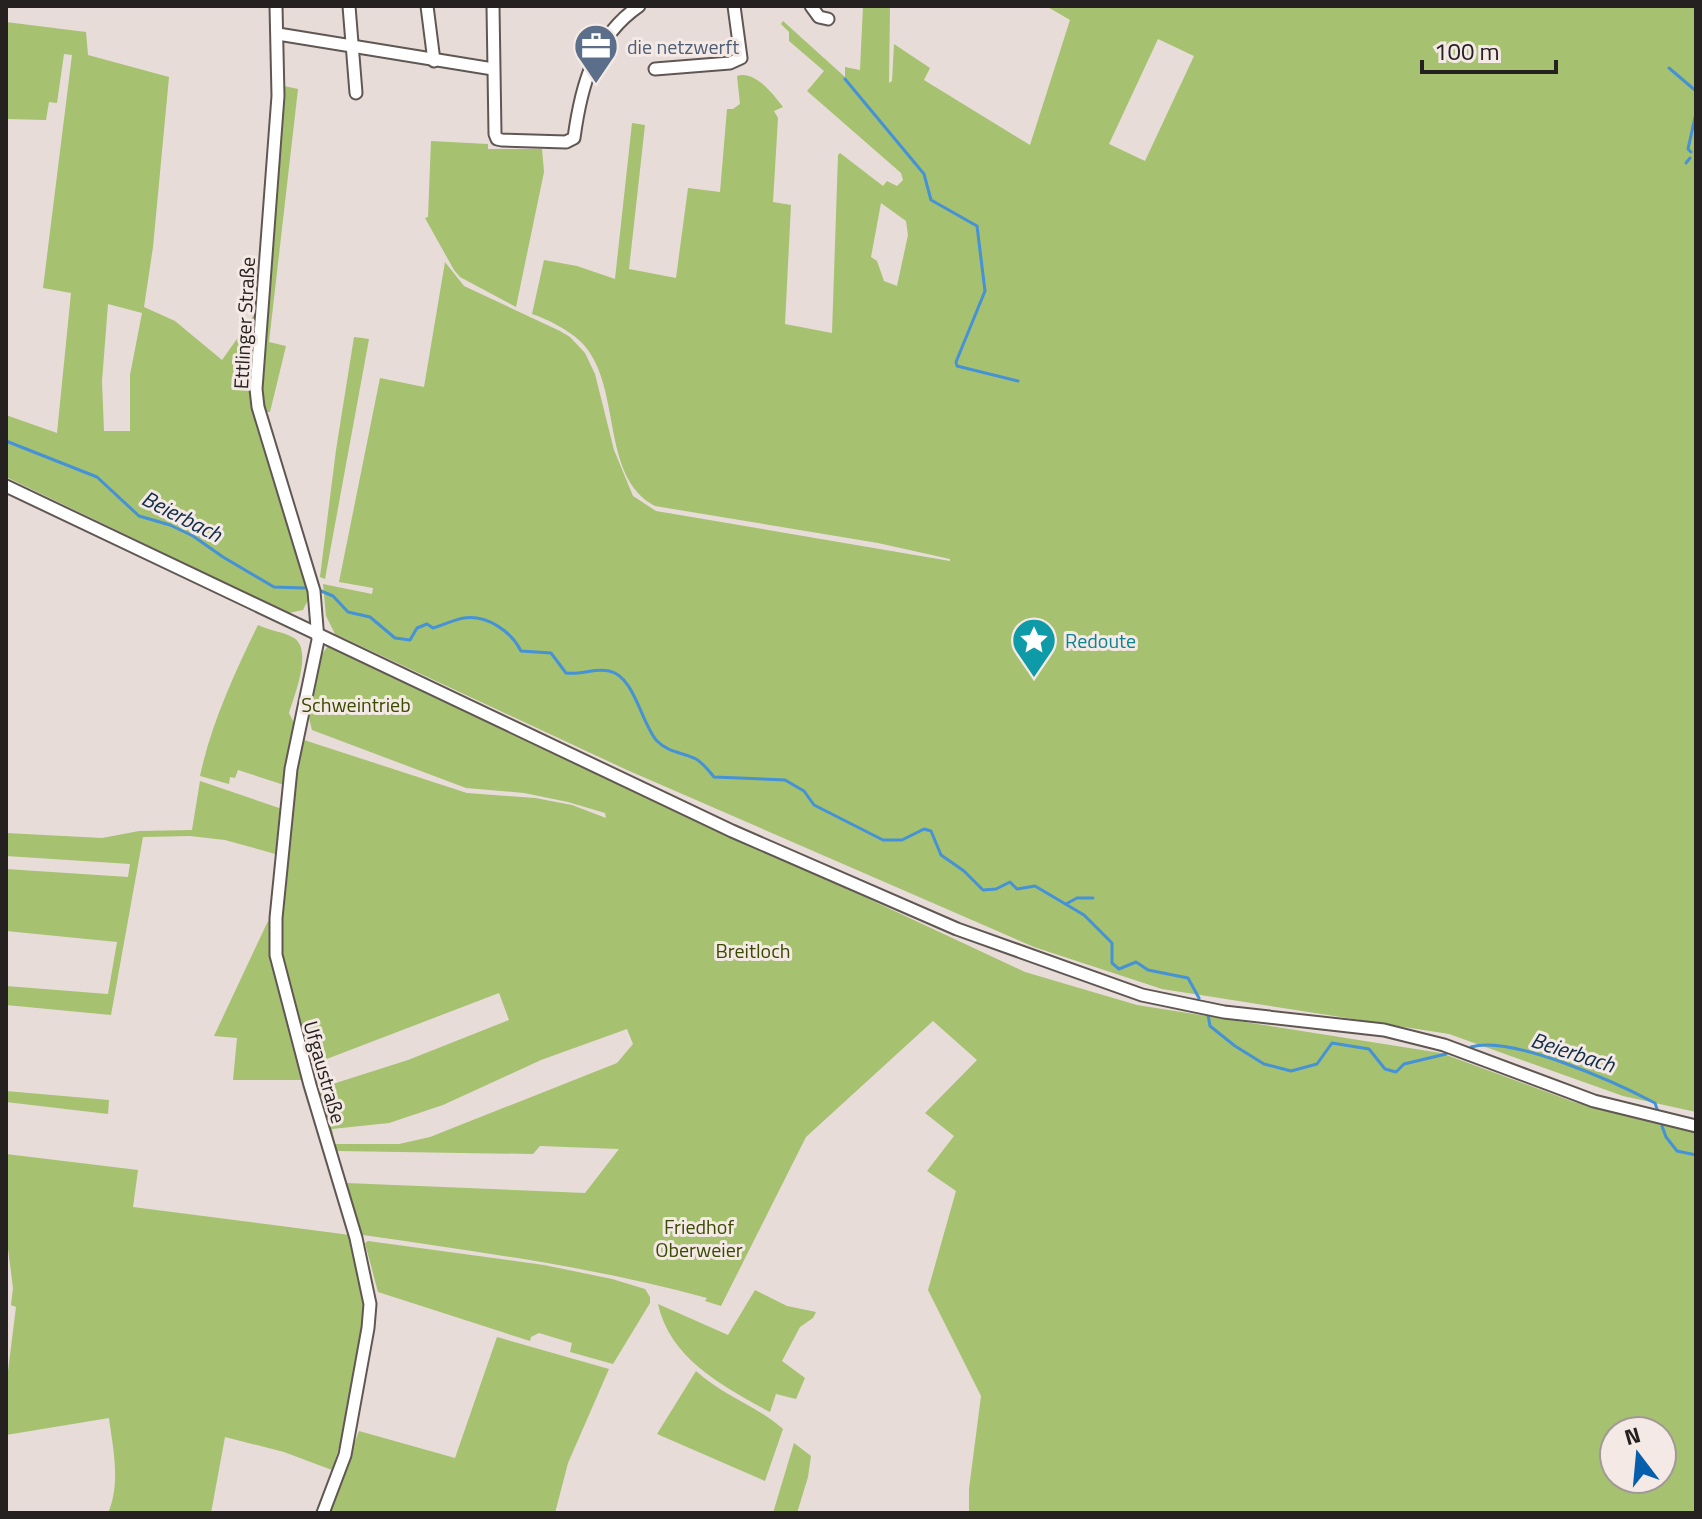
<svg xmlns="http://www.w3.org/2000/svg" width="1702" height="1519" viewBox="0 0 1702 1519" font-family="'Titillium Web',sans-serif">
	<style>
		.green { fill: #a6c170; fill-rule: evenodd }
		.lines { fill: none; stroke-linecap: round; stroke-linejoin: round }
		.stream { stroke: #4692d6; stroke-width: 3 }
		.minor-casing { stroke: #605753; stroke-width: 15 }
		.minor { stroke: #fff; stroke-width: 11 }
		.labels { text-anchor: middle; dominant-baseline: central; stroke-width: 6; stroke-linejoin: round; paint-order: stroke }
		.service-label { font-size: 20px; fill: #4e5e75; stroke: #f4e9e5; text-anchor: start }
		.street-label { font-size: 20px; fill: #252120; stroke: #f4e9e5 }
		.culture-label { font-size: 20px; fill: #0d838f; stroke: #f4e9e5; text-anchor: start }
		.park-label { font-size: 20px; fill: #394b01; stroke: #f4e9e5 }
		.water-label { font-size: 22px; font-style: italic; fill: #0e2d49; stroke: #f4e9e5 }
	</style>
	<rect width="100%" height="100%" fill="#e7dcd8"/>
	<g class="green">
		<path d="M 863,6 L 890,6 L 889,83 L 892,81 L 894,44 L 930,68 L 924,80 L 1030,145 L 1070,20 L 1046,6 L 1696,6 L 1696,1112 L 1623,1096 L 1449,1034 L 1162,989 L 1034,947 L 627,770 L 335,634 L 326,616 L 323,584 L 372,594 L 373,588 L 339,582 L 380,378 L 424,387 L 445,262 L 464,286 L 560,331 L 570,337 L 585,353 L 595,374 L 614,450 L 633,496 L 656,511 L 950,561 L 950,559 L 878,543 L 655,506 C 598,476 624,383 580,341 C 567,329 547,319 532,314 L 544,260 L 577,266 L 615,279 L 632,123 L 645,125 L 629,269 L 676,278 L 688,188 L 720,192 L 727,109 L 733,109 L 740,104 L 737,76 C 755,70 773,94 783,107 L 774,111 L 778,118 L 773,202 L 791,205 L 785,324 L 832,333 L 838,155 L 840,153 L 883,186 L 887,181 L 897,186 L 903,180 L 901,173 L 807,91 L 824,71 L 789,41 L 789,32 L 781,24 L 783,21 L 845,77 L 845,67 L 860,70 ZM 1158,39 L 1194,56 L 1145,161 L 1109,144 ZM 881,203 L 906,221 L 908,235 L 897,286 L 884,281 L 877,261 L 871,257 Z"/>
		<path d="M 6,22 L 86,32 L 88,55 L 169,77 L 153,247 L 144,307 L 175,321 L 222,360 L 256,312 L 252,381 L 307,576 L 308,600 L 303,610 L 289,613 L 6,477 L 6,415 L 57,433 L 71,293 L 43,288 L 72,55 L 64,54 L 57,103 L 49,102 L 46,120 L 6,119 ZM 108,304 L 142,313 L 130,375 L 130,431 L 104,431 L 102,381 Z"/>
		<path d="M 284,86 L 298,89 L 269,342 L 286,346 L 270,412 L 265,412 L 261,390 Z"/>
		<path d="M 431,141 L 488,144 L 488,149 L 542,149 L 544,172 L 516,307 L 460,277 L 454,270 L 425,218 L 428,217 Z"/>
		<path d="M 354,337 L 369,339 L 325,579 L 320,577 L 336,450 Z"/>
		<path d="M 258,625 C 270,631 282,631 294,638 C 313,650 294,696 289,713 L 297,729 L 290,759 L 287,759 L 284,785 L 238,770 L 235,778 L 230,777 L 229,784 L 200,776 C 211,724 235,672 258,625 Z"/>
		<path d="M 328,646 L 1025,972 L 1137,1005 L 1441,1053 L 1574,1102 L 1696,1132 L 1696,1513 L 969,1513 L 969,1489 L 981,1396 L 928,1290 L 956,1191 L 927,1171 L 954,1136 L 925,1113 L 977,1060 L 933,1021 L 806,1137 L 721,1306 L 705,1301 L 707,1298 C 594,1267 479,1252 363,1235 L 358,1229 L 309,1067 L 279,954 L 279,922 L 294,773 L 300,742 L 304,740 L 467,793 L 535,798 L 572,805 L 606,818 L 605,813 L 568,802 L 524,793 L 466,788 L 312,730 L 309,718 L 322,654 ZM 499,993 L 509,1020 L 408,1060 L 317,1089 L 311,1065 ZM 627,1029 L 633,1044 L 617,1063 L 430,1137 L 399,1144 L 335,1144 L 332,1129 L 389,1123 L 443,1105 L 541,1060 ZM 540,1146 L 619,1149 L 585,1193 L 346,1183 L 337,1151 L 533,1154 ZM 1614,1431 L 1662,1431 L 1662,1479 L 1614,1479 Z"/>
		<path d="M 200,781 L 285,810 L 279,855 L 225,840 L 190,836 L 143,837 L 111,1015 L 6,1005 L 6,986 L 108,994 L 117,942 L 6,931 L 6,869 L 128,877 L 130,864 L 6,856 L 6,833 L 102,838 L 139,831 L 192,830 Z"/>
		<path d="M 268,921 L 272,922 L 305,1080 L 233,1080 L 237,1038 L 214,1036 Z"/>
		<path d="M 6,1091 L 109,1100 L 108,1114 L 6,1102 Z"/>
		<path d="M 6,1154 L 138,1170 L 133,1207 L 350,1235 L 367,1310 L 343,1435 L 332,1470 L 284,1452 L 225,1437 L 211,1513 L 108,1513 C 121,1483 113,1449 109,1418 L 6,1435 L 6,1387 L 16,1307 L 11,1305 L 13,1288 L 6,1233 Z"/>
		<path d="M 368,1241 L 544,1265 L 612,1279 L 645,1289 L 650,1297 L 650,1303 L 613,1364 L 570,1352 L 572,1343 L 539,1333 L 531,1337 L 530,1341 L 378,1292 L 365,1243 Z"/>
		<path d="M 755,1290 L 787,1306 L 816,1312 L 813,1318 L 800,1327 L 782,1361 L 805,1378 L 796,1399 L 776,1394 L 770,1412 C 724,1387 670,1359 658,1304 L 728,1335 Z"/>
		<path d="M 497,1337 L 609,1369 L 568,1463 L 555,1513 L 329,1513 L 359,1431 L 455,1458 Z"/>
		<path d="M 696,1371 C 722,1395 757,1406 783,1429 L 765,1481 L 657,1434 Z"/>
		<path d="M 794,1443 L 811,1456 L 808,1477 L 797,1513 L 773,1513 Z"/>
	</g>
	<g class="lines">
		<g class="stream">
			<path d="M 1669,68 L 1696,91"/>
			<path d="M 845,79 L 924,174 L 931,200 L 977,226 L 985,291 L 956,362 L 957,366 L 1018,381"/>
			<path d="M 1696,95 L 1696,97"/>
			<path d="M 1691,152 L 1688,149 L 1696,113"/>
			<path d="M 1686,163 L 1690,158"/>
			<path d="M 6,441 L 97,477 L 139,516 L 170,525 L 193,536 L 223,557 L 274,587 L 304,588"/>
			<path d="M 321,591 L 333,596 L 348,612 L 370,617 L 395,638 L 410,640 L 417,628 L 427,624 L 433,628 C 443,625 453,620 464,618 C 487,615 511,631 521,651 L 551,653 L 566,673 C 581,675 595,668 609,671 C 634,675 642,725 657,741 C 669,753 682,752 696,759 C 703,763 709,771 714,777 L 785,780 L 804,791 L 814,805 L 883,840 L 902,840 L 924,829 L 931,831 L 941,855 L 964,871 L 983,890 L 996,889 L 1010,882 L 1017,889 L 1035,886 L 1084,915 L 1112,943 L 1112,963 L 1119,969 L 1136,962 L 1148,970 L 1188,978 L 1199,998"/>
			<path d="M 1066,904 L 1077,898 L 1093,898"/>
			<path d="M 1208,1015 L 1210,1026 L 1235,1046 L 1264,1064 L 1291,1071 L 1317,1064 L 1332,1043 L 1369,1049 L 1385,1069 L 1396,1072 L 1404,1064 L 1446,1054"/>
			<path d="M 1471,1047 C 1512,1035 1617,1083 1655,1103 L 1657,1109"/>
			<path d="M 1662,1126 L 1666,1137 L 1677,1151 L 1696,1155"/>
		</g>
		<g class="minor-casing">
			<g id="minor">
				<path d="M 276,6 L 278,96 L 256,389 L 258,407 L 314,591 L 318,640 L 291,769 L 276,918 L 276,955 L 310,1085 L 356,1238 L 370,1304 L 368,1328 L 345,1455 L 323,1513"/>
				<path d="M 349,6 L 356,93"/>
				<path d="M 427,6 L 434,61"/>
				<path d="M 493,6 L 495,134 L 497,139 L 502,140 L 566,142 L 574,138 C 581,86 594,37 639,6"/>
				<path d="M 811,6 L 819,17 L 828,19"/>
				<path d="M 278,34 L 493,69"/>
				<path d="M 655,69 L 730,63 L 741,58 L 734,6"/>
				<path d="M 6,486 L 732,831 L 957,929 L 1142,995 L 1224,1012 L 1384,1030 L 1444,1045 L 1594,1101 L 1696,1126"/>
			</g>
		</g>
		<use href="#minor" class="minor"/>
	</g>
	<defs>
		<g id="office-pin" transform="scale(2.3)"><path d="M0 17L-7.5 6A9.5 9.5 0 1 1 7.5 6Z" fill="#5c6f8a" stroke="#f4e9e5"/><path d="M-6-3h4V-5.5h4V-3h4V5H-6ZM-1-4.5V-3h2v-1.5ZM-6 0V1H6V0Z" fill="#fff"/></g>
		<g id="sight-pin" transform="scale(2.3)"><path d="M0 17L-7.5 6A9.5 9.5 0 1 1 7.5 6Z" fill="#0f9aa8" stroke="#f4e9e5"/><path d="M0-6L1.8-2.2L6-1.7L2.9 1.2L3.7 5.4L0 3.3L-3.7 5.4L-2.9 1.2L-6-1.7L-1.8-2.2Z" fill="#fff"/></g>
	</defs>
	<g fill-rule="evenodd">
		<use href="#office-pin" x="596" y="46"/>
		<use href="#sight-pin" x="1034" y="640"/>
	</g>
	<g class="labels">
		<g class="service-label">
			<text x="627" y="46">die netzwerft</text>
		</g>
		<g class="street-label">
			<text transform="translate(244 323) rotate(-87)">Ettlinger Straße</text>
			<text transform="translate(325 1072) rotate(74)">Ufgaustraße</text>
		</g>
		<g class="culture-label">
			<text x="1065" y="640">Redoute</text>
		</g>
		<g class="park-label">
			<text x="356" y="704">Schweintrieb</text>
			<text x="753" y="950">Breitloch</text>
			<text x="699" y="1226">Friedhof<tspan x="699" dy="23">Oberweier</tspan></text>
		</g>
		<g class="water-label">
			<text transform="translate(182 516) rotate(27)">Beierbach</text>
			<text transform="translate(1573 1052) rotate(18)">Beierbach</text>
		</g>
	</g>
	<rect width="1702" height="1519" fill="none" stroke="#252120" stroke-width="16"/>
	<g transform="translate(1638 1455) rotate(344)"><circle r="38" fill="#f4e9e5" stroke="#a19996" stroke-width="2"/>
	<path d="M0-6L14 30L0 20L-14 30Z" fill="#065fac"/>
	<text y="-12" font-size="22" font-weight="bold" text-anchor="middle" fill="#252120">N</text>
	</g>
	<path d="M1422 60v12h134v-12" fill="none" stroke="#252120" stroke-width="4"/>
	<text x="1434" y="60" font-size="24" fill="#252120" stroke="#f4e9e5" stroke-width="6" paint-order="stroke">100 m</text>
</svg>
